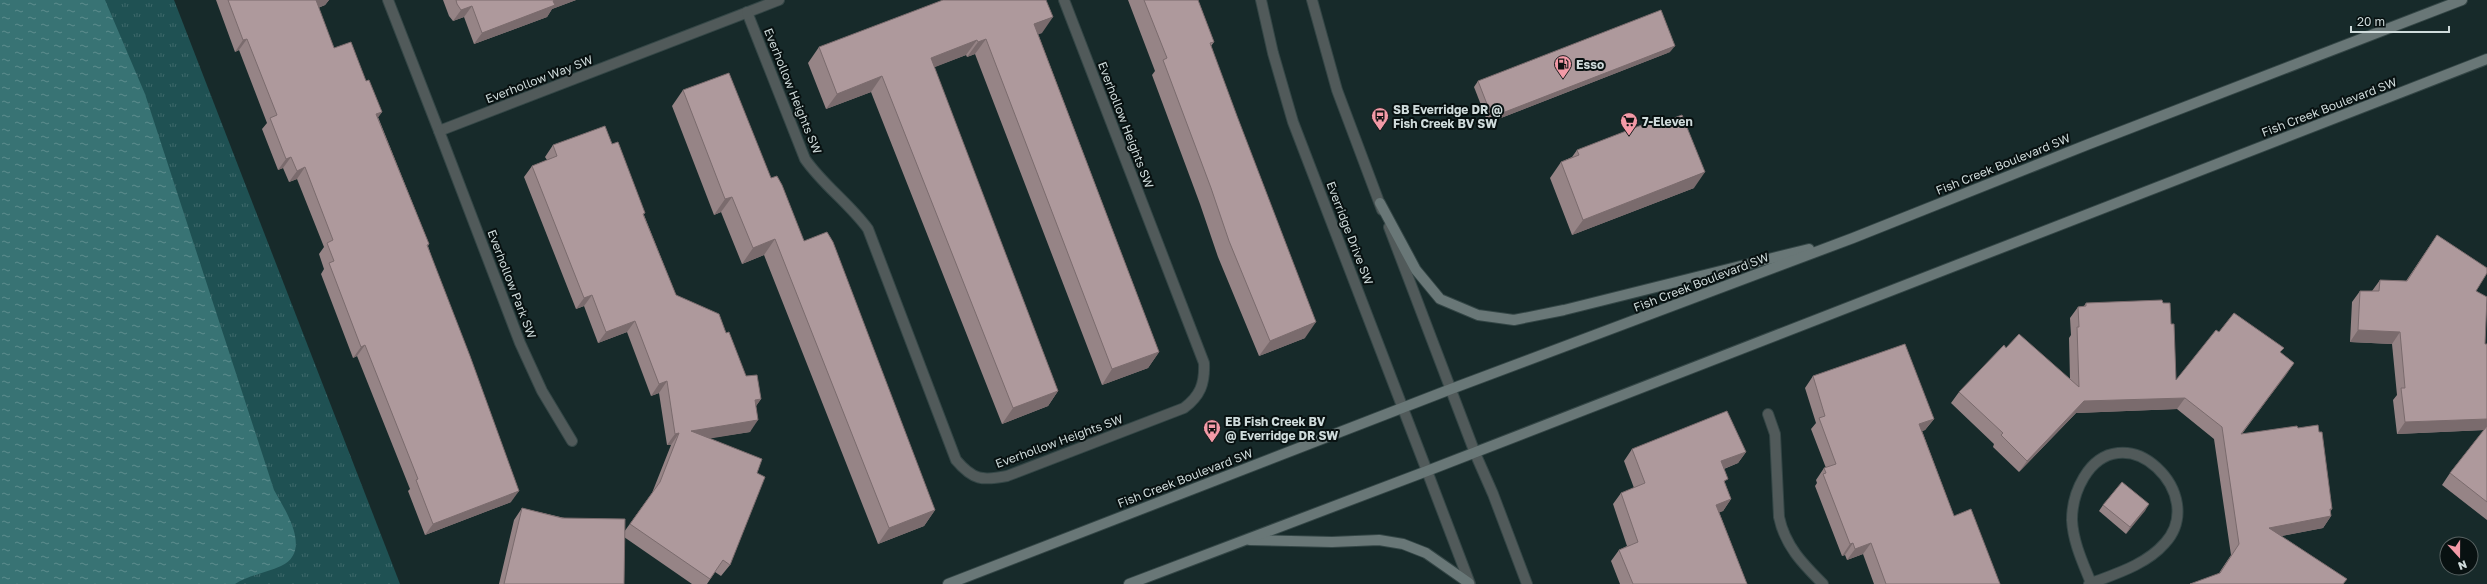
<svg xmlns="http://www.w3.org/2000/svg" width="2487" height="584" viewBox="0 0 2487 584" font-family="'Golos Text',sans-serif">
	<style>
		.grass { fill: url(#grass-tufts) }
		.water { fill: url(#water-ripples) }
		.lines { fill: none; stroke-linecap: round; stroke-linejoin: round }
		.minor-casing { stroke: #344646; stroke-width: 12 }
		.tertiary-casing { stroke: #344646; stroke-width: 12 }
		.secondary-casing { stroke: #344646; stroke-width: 12 }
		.minor { stroke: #515a5a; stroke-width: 10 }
		.tertiary { stroke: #515a5a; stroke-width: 10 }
		.secondary { stroke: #697777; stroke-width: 10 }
		.wall { fill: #968486 }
		.shaded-wall { fill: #7a6b6d }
		.building { fill: #ae999c; stroke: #7a6b6d }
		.labels { text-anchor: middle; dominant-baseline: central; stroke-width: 4; stroke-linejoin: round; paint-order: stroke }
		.poi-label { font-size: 12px; font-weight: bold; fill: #cfdbdb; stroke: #081111; text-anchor: start }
		.street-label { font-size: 12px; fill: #cfdbdb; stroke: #081111 }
	</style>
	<defs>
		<pattern id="grass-tufts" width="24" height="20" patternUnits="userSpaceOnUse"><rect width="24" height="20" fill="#1f5153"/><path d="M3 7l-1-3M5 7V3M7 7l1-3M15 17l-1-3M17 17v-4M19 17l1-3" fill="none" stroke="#3e696b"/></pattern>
		<pattern id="water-ripples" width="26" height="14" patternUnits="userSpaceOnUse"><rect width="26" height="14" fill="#387374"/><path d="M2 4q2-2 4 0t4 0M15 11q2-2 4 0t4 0" fill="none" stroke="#5d8d8e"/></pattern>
	</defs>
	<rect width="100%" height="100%" fill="#172a2a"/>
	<path class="grass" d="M 0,0 L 174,0 L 400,584 L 0,584 Z"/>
	<path class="water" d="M 0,0 L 105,0 L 145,94 L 274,490 C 285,510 313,551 281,566 C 266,573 249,575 235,584 L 0,584 Z"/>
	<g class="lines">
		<g class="minor-casing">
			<g id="minor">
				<path d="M 388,0 L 439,131 L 779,0"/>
				<path d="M 747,12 L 805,159 C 823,185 849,203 868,229 L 956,460 C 973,480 982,481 1007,476 L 1184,408 C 1200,396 1205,384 1204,363 L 1064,0"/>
				<path d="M 439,131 L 520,343 L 542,391 L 572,441"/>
				<path d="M 1768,414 L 1775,434 L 1779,517 C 1785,546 1803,564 1823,584"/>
				<path d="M 1475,453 L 1493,494 L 1527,584"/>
				<path d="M 1427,471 L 1470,584"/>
				<path d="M 2089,584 C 2115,574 2146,565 2165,543 C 2175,532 2179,518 2177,504 C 2173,478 2147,450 2118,453 C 2088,456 2072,493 2072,520 C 2073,542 2083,563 2091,583"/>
			</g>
		</g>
		<g class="tertiary-casing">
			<g id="tertiary">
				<path d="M 1261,0 L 1273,53 L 1293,122 L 1427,471"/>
				<path d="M 1312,0 L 1337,90 L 1382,210"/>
				<path d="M 1389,227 L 1475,453"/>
			</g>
		</g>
		<g class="secondary-casing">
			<g id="secondary">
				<path d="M 1380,203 L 1416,270 L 1440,299 L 1478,315 L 1514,320 L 1564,310 L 1809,249"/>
				<path d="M 1250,540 L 1332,542 L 1379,540 L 1403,544 L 1426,553 L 1469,583"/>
				<path d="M 948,584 L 1451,389 L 1853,238 L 2089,144 L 2462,0"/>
				<path d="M 1129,584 L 1427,471 L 2487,59"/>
			</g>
		</g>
		<use href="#minor" class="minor"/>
		<use href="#tertiary" class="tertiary"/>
		<use href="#secondary" class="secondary"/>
	</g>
	<g class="wall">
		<path d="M 216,0 L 329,0 L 325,5 L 318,8 L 334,48 L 366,81 L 382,112 L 378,117 L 429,244 L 428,246 L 511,502 L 425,535 L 408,491 L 410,489 L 357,356 L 353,358 L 321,274 L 324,269 L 319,254 L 324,247 L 297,179 L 289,182 L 283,168 L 278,170 L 262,129 L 267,123 L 239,50 L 235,52 Z"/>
		<path d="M 443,0 L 576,0 L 552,9 L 547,17 L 474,44 L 464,17 L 453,21 L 449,16 Z"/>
		<path d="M 1128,0 L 1198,0 L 1214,42 L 1211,46 L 1305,338 L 1259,356 L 1218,257 L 1200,204 L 1152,75 L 1155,71 Z"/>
		<path d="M 1042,33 L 1038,34 L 1159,352 L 1148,368 L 1102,385 L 975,54 L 967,57 L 966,55 L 934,67 L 1058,391 L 1048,406 L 1002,424 L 871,92 L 826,109 L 808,63 L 819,47 Z"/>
		<path d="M 1670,52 L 1488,123 L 1474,87 L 1478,81 Z"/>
		<path d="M 683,90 L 771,178 L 804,241 L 935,510 L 924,526 L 878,544 L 764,255 L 742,264 L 721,212 L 714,215 L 672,106 Z"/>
		<path d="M 612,144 L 644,215 L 676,295 L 726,333 L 746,376 L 761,399 L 756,406 L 750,432 L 709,438 L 757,473 L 730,565 L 721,576 L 715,572 L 707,584 L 692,584 L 624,537 L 624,584 L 499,584 L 514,520 L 522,508 L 624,532 L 652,493 L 671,445 L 667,445 L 659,393 L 651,396 L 627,332 L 598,343 L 584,306 L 576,309 L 524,177 L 532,166 L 547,160 L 545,157 L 553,145 Z"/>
		<path d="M 1577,150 L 1694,188 L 1572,235 L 1550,178 L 1561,162 L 1572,157 Z"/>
		<path d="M 2437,235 L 2476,291 L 2485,344 L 2487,344 L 2487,520 L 2442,485 L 2450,473 L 2484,430 L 2397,434 L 2393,400 L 2397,395 L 2392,344 L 2350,342 L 2352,302 L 2360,291 L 2372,291 L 2380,280 L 2406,281 Z"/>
		<path d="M 2086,303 L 2163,303 L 2171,324 L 2176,380 L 2219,332 L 2281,353 L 2294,363 L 2242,434 L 2298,428 L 2319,432 L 2332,509 L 2330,512 L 2331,516 L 2323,528 L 2281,536 L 2219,573 L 2231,555 L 2214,439 L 2177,409 L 2076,413 L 2019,472 L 1993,447 L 1994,444 L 1951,403 L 1959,392 L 2006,348 L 2070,380 L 2069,338 L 2071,335 L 2070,318 L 2078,307 L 2084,306 Z"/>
		<path d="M 1813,376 L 1934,419 L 1925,430 L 1922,431 L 1954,516 L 2000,584 L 1874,584 L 1863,554 L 1847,560 L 1845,555 L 1842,556 L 1815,486 L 1817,483 L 1816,480 L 1824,468 L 1826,468 L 1811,429 L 1816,423 L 1805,388 Z"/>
		<path d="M 1632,449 L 1746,452 L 1738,463 L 1724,469 L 1725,483 L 1731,499 L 1723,511 L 1719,512 L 1747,584 L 1620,584 L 1611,561 L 1619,550 L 1627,546 L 1613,504 L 1621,493 L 1634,488 L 1624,461 Z"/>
		<path d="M 2149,504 L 2126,534 L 2099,511 L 2103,505 Z"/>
	</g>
	<g class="shaded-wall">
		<path d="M 316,0 L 329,0 L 325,5 L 308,12 Z"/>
		<path d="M 555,0 L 576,0 L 552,9 L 547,17 L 474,44 L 482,33 Z"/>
		<path d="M 472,6 L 464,17 L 453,21 L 461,10 Z"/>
		<path d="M 1053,17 L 1042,33 L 1023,40 L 1034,24 Z"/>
		<path d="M 247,39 L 239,50 L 235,52 L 243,40 Z"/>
		<path d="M 986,39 L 975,54 L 967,57 L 978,42 Z"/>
		<path d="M 977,40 L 966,55 L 920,73 L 931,58 Z"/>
		<path d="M 1675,46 L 1670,52 L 1488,123 L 1492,117 Z"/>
		<path d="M 882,76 L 871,92 L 826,109 L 837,94 Z"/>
		<path d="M 382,112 L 374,123 L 376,114 Z"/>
		<path d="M 291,157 L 283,168 L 278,170 L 286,159 Z"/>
		<path d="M 305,167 L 297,179 L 289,182 L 297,171 Z"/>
		<path d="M 1705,172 L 1694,188 L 1572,235 L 1583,220 Z"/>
		<path d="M 732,197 L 721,212 L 714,215 L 725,199 Z"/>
		<path d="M 775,239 L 764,255 L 742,264 L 753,248 Z"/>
		<path d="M 592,295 L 584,306 L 576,309 L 584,298 Z"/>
		<path d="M 635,321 L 627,332 L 598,343 L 606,332 Z"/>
		<path d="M 1316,322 L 1305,338 L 1259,356 L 1270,341 Z"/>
		<path d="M 2358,330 L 2400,332 L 2392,344 L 2350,342 Z"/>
		<path d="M 365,345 L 357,356 L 353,358 L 361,347 Z"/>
		<path d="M 1159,352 L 1148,368 L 1102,385 L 1112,369 Z"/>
		<path d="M 2294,363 L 2286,375 L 2233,445 L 2241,434 Z"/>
		<path d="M 667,381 L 659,393 L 651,396 L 659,384 Z"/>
		<path d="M 1058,391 L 1048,406 L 1002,424 L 1013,408 Z"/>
		<path d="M 2185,398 L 2177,409 L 2076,413 L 2019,472 L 2027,461 L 2084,401 Z"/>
		<path d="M 761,399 L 753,410 L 755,400 Z"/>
		<path d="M 1934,419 L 1925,430 L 1911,436 L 1919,424 Z"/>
		<path d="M 2487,419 L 2487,427 L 2485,430 L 2397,434 L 2405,422 Z"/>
		<path d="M 758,420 L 750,432 L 683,443 L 691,431 Z"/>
		<path d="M 679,433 L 671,445 L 667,445 L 675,434 Z"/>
		<path d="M 1746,452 L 1738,463 L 1713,473 L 1721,461 Z"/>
		<path d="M 519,491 L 511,502 L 425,535 L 433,524 Z"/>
		<path d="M 1731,499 L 1723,511 L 1708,517 L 1716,505 Z"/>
		<path d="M 2149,504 L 2145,511 L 2126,534 L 2130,527 Z"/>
		<path d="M 2330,509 L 2332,509 L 2326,517 L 2331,516 L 2323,528 L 2261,540 L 2269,528 Z"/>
		<path d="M 935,510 L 924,526 L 878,544 L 889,528 Z"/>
		<path d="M 1853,543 L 1845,555 L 1842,556 L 1850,544 Z"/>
		<path d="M 1871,543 L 1863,554 L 1847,560 L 1855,549 Z"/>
	</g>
	<g class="building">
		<path d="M 228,0 L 317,0 L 316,0 L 334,48 L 351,42 L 366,81 L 369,80 L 382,112 L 376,114 L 429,244 L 427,245 L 470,356 L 519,491 L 433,524 L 416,480 L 418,479 L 365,345 L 361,347 L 329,263 L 334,261 L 327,243 L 333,240 L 305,167 L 297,171 L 291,157 L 286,159 L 270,118 L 277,115 L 247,39 L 243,40 Z"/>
		<path d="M 456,0 L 555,0 L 553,1 L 555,5 L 482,33 L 472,6 L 461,10 L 457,4 Z"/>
		<path d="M 943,0 L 1046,0 L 1053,17 L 1034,24 L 1159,352 L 1112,369 L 986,39 L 978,42 L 977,40 L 931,58 L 1058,391 L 1013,408 L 882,76 L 837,94 L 819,47 Z"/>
		<path d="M 1144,0 L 1198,0 L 1214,42 L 1210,43 L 1237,116 L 1316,322 L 1270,341 L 1229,241 L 1211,188 L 1163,60 L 1167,58 Z"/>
		<path d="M 1661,10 L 1675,46 L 1492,117 L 1478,81 Z"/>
		<path d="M 729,73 L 771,178 L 777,176 L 782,185 L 804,241 L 827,232 L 833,242 L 935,510 L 889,528 L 775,239 L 753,248 L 732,197 L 725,199 L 683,90 Z"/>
		<path d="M 1682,115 L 1705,172 L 1583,220 L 1561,162 L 1579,155 L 1577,150 L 1652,121 L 1653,126 Z"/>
		<path d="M 605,126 L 612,144 L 618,142 L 645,213 L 643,214 L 676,295 L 719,314 L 726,333 L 729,332 L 746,376 L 757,375 L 761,399 L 755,400 L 758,420 L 691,431 L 762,459 L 757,473 L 765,477 L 730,565 L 723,560 L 710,579 L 630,524 L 660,482 L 679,433 L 675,434 L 667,381 L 659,384 L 635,321 L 606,332 L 592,295 L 584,298 L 532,166 L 557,156 L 553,145 Z"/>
		<path d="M 2437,235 L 2487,268 L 2487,273 L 2476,291 L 2487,297 L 2485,344 L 2487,344 L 2487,419 L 2405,422 L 2401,388 L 2405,388 L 2400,332 L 2358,330 L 2360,291 L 2379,291 L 2380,280 L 2407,281 Z"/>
		<path d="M 2162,300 L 2163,303 L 2170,303 L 2171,324 L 2174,324 L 2176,380 L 2216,330 L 2219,332 L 2234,313 L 2284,348 L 2280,352 L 2294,363 L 2241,434 L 2297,426 L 2298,428 L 2318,425 L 2319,432 L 2322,432 L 2332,509 L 2330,509 L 2331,516 L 2269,528 L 2347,579 L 2343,584 L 2190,584 L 2220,573 L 2239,544 L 2222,427 L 2185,398 L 2084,401 L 2027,461 L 2001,435 L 2003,433 L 1959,392 L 2004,345 L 2006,348 L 2019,334 L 2079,387 L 2077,327 L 2079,327 L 2078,307 L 2086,306 L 2086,303 Z"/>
		<path d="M 1905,344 L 1934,419 L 1919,424 L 1954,516 L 1971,509 L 2000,584 L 1886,584 L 1871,543 L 1855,549 L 1853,543 L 1850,544 L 1823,474 L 1826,473 L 1824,468 L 1836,464 L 1819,418 L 1825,416 L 1813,376 Z"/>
		<path d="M 1727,411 L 1746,452 L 1721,461 L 1728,479 L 1724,481 L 1731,499 L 1716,505 L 1747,584 L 1633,584 L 1619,550 L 1638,542 L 1621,493 L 1645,483 L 1632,449 Z"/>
		<path d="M 2487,426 L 2487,502 L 2450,473 Z"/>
		<path d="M 2122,482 L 2149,504 L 2130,527 L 2103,505 Z"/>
		<path d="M 522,508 L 562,518 L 625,519 L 624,584 L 504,584 Z"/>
	</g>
	<defs>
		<g id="fuel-pin" transform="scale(0.9)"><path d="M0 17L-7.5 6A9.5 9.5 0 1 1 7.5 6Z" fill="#f39aa7" stroke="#081111"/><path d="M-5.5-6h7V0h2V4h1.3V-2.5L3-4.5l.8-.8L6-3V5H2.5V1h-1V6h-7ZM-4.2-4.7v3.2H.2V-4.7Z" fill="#111"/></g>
		<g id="bus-pin" transform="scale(0.9)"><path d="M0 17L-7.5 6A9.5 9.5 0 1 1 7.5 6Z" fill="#f39aa7" stroke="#081111"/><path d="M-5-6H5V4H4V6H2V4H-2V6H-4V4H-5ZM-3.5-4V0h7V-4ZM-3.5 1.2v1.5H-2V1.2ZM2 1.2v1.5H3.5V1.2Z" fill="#111"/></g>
		<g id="supermarket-pin" transform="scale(0.9)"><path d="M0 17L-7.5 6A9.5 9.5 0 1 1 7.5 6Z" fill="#f39aa7" stroke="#081111"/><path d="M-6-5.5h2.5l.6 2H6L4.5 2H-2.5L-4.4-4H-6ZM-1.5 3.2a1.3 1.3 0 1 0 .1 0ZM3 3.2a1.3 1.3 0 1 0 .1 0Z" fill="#111"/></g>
	</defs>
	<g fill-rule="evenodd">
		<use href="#fuel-pin" x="1563" y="64"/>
		<use href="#bus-pin" x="1380" y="116"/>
		<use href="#supermarket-pin" x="1629" y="121"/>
		<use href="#bus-pin" x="1212" y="428"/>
	</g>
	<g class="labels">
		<g class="poi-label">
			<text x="1576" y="64">Esso</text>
			<text x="1393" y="109">SB Everridge DR @<tspan x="1393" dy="14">Fish Creek BV SW</tspan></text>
			<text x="1642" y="121">7-Eleven</text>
			<text x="1225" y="421">EB Fish Creek BV<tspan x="1225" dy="14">@ Everridge DR SW</tspan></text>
		</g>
		<g class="street-label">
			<text transform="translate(539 79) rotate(-21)">Everhollow Way SW</text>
			<text transform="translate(793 91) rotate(68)">Everhollow Heights SW</text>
			<text transform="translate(2329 107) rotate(-21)">Fish Creek Boulevard SW</text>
			<text transform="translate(1126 125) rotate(69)">Everhollow Heights SW</text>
			<text transform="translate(2003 164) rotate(-22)">Fish Creek Boulevard SW</text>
			<text transform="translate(1350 233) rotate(69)">Everridge Drive SW</text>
			<text transform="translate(1701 282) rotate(-21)">Fish Creek Boulevard SW</text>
			<text transform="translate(512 284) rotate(69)">Everhollow Park SW</text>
			<text transform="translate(1059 441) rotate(-20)">Everhollow Heights SW</text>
			<text transform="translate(1185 478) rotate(-21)">Fish Creek Boulevard SW</text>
		</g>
	</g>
	<g transform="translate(2459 556) rotate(159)"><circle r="19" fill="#081111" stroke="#586262"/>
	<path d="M0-3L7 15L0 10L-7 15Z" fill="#f39aa7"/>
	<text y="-6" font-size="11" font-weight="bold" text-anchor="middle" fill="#cfdbdb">N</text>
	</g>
	<path d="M2351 26v6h98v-6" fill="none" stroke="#cfdbdb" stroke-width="2"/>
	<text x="2357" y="26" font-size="12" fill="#cfdbdb" stroke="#081111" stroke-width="3" paint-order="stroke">20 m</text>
</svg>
